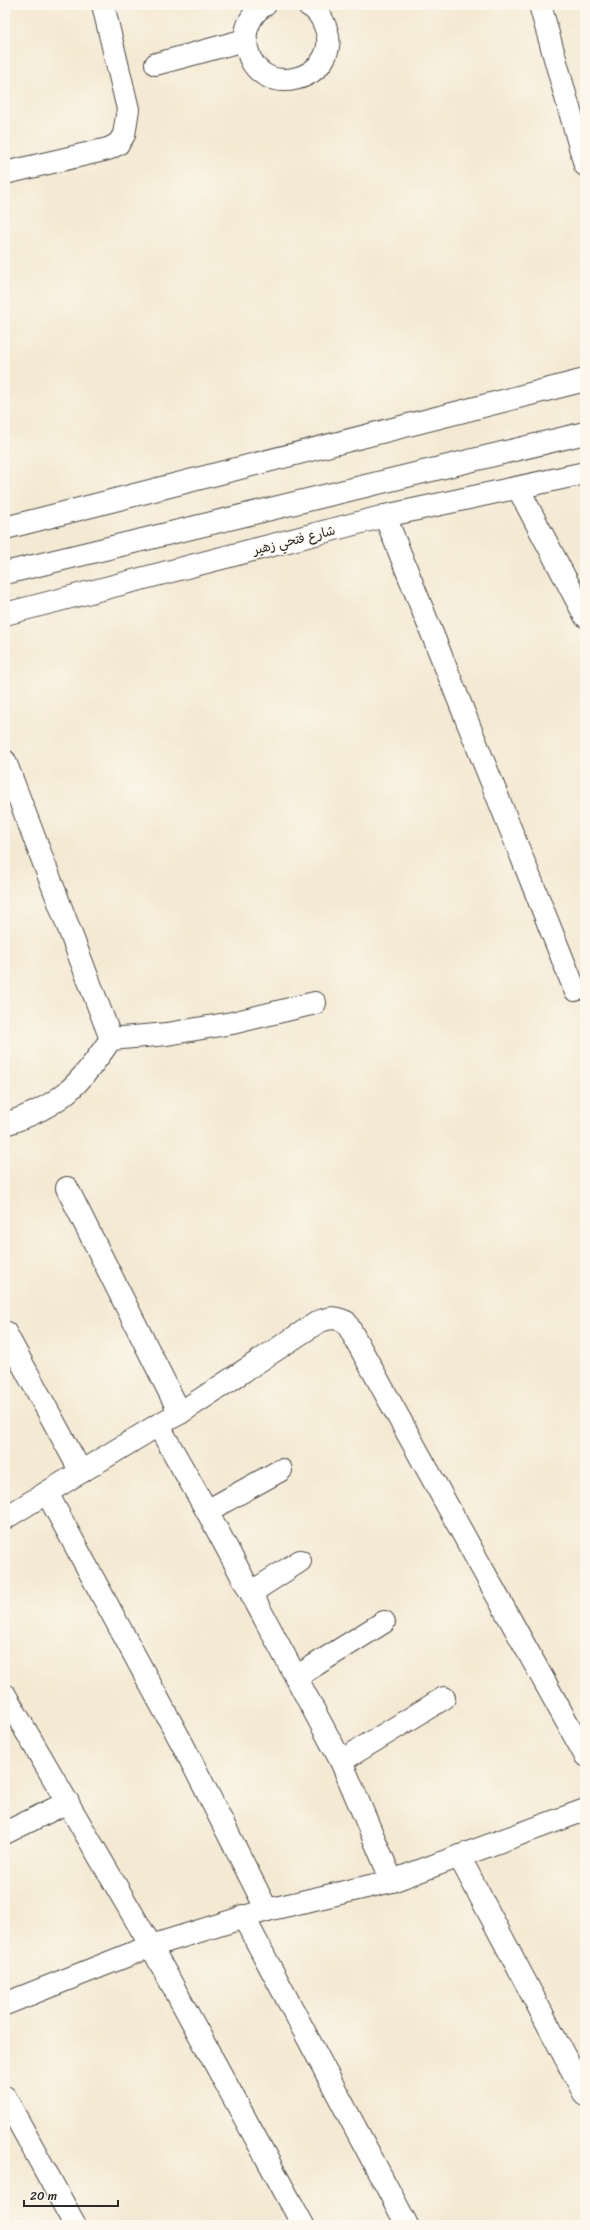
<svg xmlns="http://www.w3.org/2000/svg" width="590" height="2230" viewBox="0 0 590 2230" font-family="Sriracha,'Playpen Sans Arabic',sans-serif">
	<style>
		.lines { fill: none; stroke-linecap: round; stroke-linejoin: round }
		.street-casing { stroke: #494844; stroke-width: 24 }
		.secondary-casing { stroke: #494844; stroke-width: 24 }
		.street { stroke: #fff; stroke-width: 22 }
		.secondary { stroke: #fff; stroke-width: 22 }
		.labels { text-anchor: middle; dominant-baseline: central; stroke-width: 3; stroke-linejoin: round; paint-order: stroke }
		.street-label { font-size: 13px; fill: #2b2b2b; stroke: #fbf7ec }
	</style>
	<rect width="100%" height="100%" fill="#fbf7ec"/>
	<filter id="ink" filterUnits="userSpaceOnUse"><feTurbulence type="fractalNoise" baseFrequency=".025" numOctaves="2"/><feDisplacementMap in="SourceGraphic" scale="8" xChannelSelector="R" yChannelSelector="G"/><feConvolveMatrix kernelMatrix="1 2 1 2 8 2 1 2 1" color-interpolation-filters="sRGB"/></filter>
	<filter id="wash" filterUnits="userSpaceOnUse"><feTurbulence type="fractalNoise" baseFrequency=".012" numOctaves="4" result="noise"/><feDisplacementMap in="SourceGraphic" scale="16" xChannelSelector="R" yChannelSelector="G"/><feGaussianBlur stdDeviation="0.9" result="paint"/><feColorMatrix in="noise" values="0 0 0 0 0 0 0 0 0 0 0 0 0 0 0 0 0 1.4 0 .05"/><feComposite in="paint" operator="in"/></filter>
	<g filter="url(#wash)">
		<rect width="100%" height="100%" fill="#f4e9d2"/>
	</g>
	<g filter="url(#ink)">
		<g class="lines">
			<g class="street-casing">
				<g id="street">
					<path d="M 265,5 C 253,11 244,28 246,41 C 252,108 347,79 325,26 C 322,18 317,9 308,5"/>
					<path d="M 540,5 L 585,165"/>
					<path d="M 156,64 L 245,40"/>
					<path d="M 5,173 L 108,149 L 118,144 L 124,135 L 128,109 L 103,5"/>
					<path d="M 518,488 L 585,616"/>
					<path d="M 385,516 L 575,990"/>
					<path d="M 5,528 L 585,380"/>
					<path d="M 5,761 L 111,1039"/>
					<path d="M 5,1124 C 61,1106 78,1086 111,1039 L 167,1034 L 232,1023 L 315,1003"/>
					<path d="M 67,1188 L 180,1413"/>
					<path d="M 5,1332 L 81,1472"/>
					<path d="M 158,1425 L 207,1511 L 341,1761 L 392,1881"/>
					<path d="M 47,1493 L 184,1747 L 267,1910"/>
					<path d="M 207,1511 L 281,1470"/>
					<path d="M 5,1518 L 158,1425 L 180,1413 L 318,1322 C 330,1317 335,1317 346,1322 L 585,1755"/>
					<path d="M 252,1592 L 300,1561"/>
					<path d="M 296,1677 L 384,1622"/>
					<path d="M 5,1695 L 151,1946 L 303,2225"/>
					<path d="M 341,1761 L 444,1698"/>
					<path d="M 5,1833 L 68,1802"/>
					<path d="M 459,1856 L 585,2095"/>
					<path d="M 243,1916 L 407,2225"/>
					<path d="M 5,2004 L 151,1946 L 267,1910 L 392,1881 L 585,1810"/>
					<path d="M 5,2097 L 75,2225"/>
				</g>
			</g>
			<g class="secondary-casing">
				<g id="secondary">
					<path d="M 5,573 L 585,433"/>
					<path d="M 5,614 L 385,516 L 585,473"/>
				</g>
			</g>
			<use href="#street" class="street"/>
			<use href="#secondary" class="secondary"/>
		</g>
	</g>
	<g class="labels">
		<g class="street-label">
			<text transform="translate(294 540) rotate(-14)">شارع فتحي زهير</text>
		</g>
	</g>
	<rect width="590" height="2230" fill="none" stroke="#fbf7ec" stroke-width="20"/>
	<path d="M24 2200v6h94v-6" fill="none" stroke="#2b2b2b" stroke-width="2"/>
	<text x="30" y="2200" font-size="12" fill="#2b2b2b" stroke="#fbf7ec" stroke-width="3" paint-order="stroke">20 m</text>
</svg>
